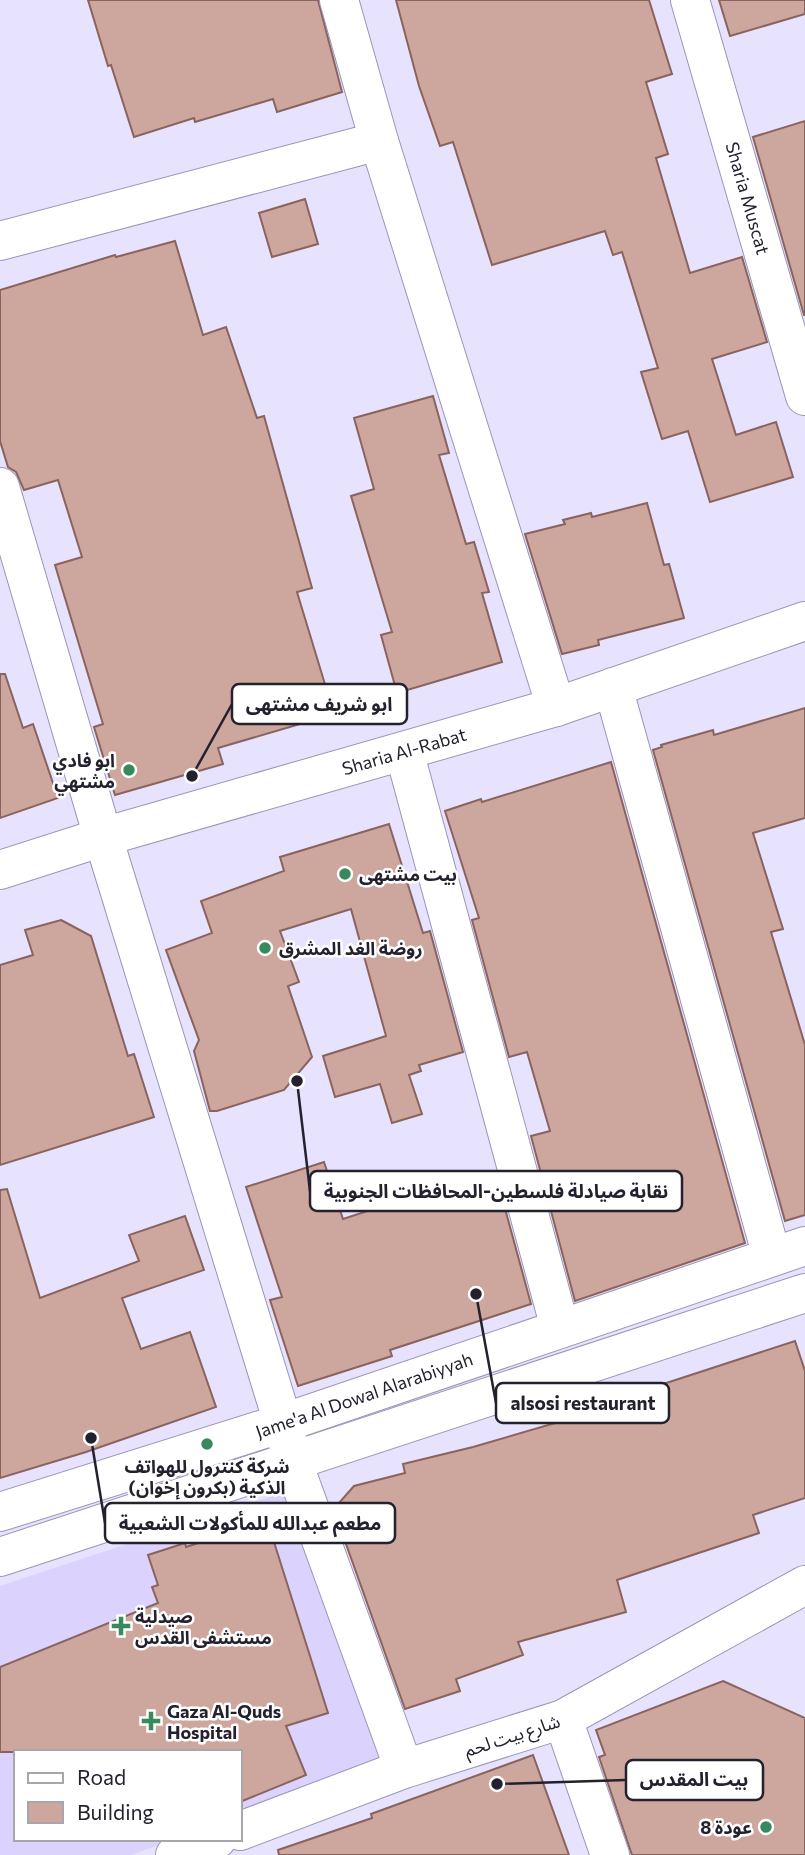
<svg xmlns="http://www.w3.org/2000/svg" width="805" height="1855" viewBox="0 0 805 1855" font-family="Commissioner,'Noto Sans Arabic',sans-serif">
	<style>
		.built { fill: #dbd3fd }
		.building { fill: #cda69e; stroke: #89645e; stroke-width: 2 }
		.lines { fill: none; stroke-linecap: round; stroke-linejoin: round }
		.minor-casing { stroke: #9c95b6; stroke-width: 40 }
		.major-casing { stroke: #9c95b6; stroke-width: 40 }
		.minor { stroke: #fff; stroke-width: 38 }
		.major { stroke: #fff; stroke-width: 38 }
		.poi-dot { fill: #378a5d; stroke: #fff; stroke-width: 2.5 }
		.labels { text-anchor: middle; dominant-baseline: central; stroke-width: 5; stroke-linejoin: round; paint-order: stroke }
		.street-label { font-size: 18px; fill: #24212e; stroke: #fff }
		.poi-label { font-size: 18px; font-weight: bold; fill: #24212e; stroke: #fff; text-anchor: start }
		.leader { fill: none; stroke: #24212e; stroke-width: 2.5 }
		.callout-dot { fill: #24212e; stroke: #fff; stroke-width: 2.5 }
		.callout { fill: #fff; stroke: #24212e; stroke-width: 2.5 }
		.callout-label { font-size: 19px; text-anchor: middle; font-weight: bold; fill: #24212e }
	</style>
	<rect width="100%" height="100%" fill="#e7e2fe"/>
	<path class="built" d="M 284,1492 L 381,1764 L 240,1816 L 240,1752 L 16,1752 L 16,1839 L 175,1839 L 131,1855 L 0,1855 L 0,1586 Z"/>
	<g class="building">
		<path d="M 88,0 L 318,0 L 342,92 L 277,112 L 273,99 L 195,122 L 194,118 L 134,137 L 111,65 L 108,66 Z"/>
		<path d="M 396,0 L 649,0 L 672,74 L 646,82 L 668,154 L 656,158 L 690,273 L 742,257 L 767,342 L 712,359 L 736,435 L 776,422 L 793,477 L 710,502 L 688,431 L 662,439 L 641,372 L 658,368 L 622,252 L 613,255 L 605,231 L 492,265 L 453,142 L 440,146 L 419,86 Z"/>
		<path d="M 719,0 L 805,0 L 805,14 L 730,36 Z"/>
		<path d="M 805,121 L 805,315 L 804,315 L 753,137 Z"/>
		<path d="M 305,199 L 318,244 L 272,257 L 259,213 Z"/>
		<path d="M 175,241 L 203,335 L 226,327 L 257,418 L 264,416 L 312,588 L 297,592 L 334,714 L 218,748 L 223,764 L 115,795 L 94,727 L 103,724 L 55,565 L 82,557 L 58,480 L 24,490 L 16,472 L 8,467 L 0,441 L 0,290 L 115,255 L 116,257 Z"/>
		<path d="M 433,396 L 449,453 L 439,455 L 466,544 L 474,542 L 489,592 L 482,593 L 502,662 L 397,693 L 381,635 L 392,632 L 351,496 L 374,489 L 354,418 Z"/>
		<path d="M 647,503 L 664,565 L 669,564 L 684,618 L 598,640 L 599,645 L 562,654 L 525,534 L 565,524 L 563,520 L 591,513 L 592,517 Z"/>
		<path d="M 0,674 L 5,674 L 23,728 L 33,724 L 58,798 L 0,818 Z"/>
		<path d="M 805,708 L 805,818 L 753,833 L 783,929 L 771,932 L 805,1045 L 805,1215 L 785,1221 L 653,750 L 662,747 L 661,745 L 713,730 L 714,735 Z"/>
		<path d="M 611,762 L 745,1243 L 575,1301 L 531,1136 L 550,1131 L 527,1052 L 509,1057 L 472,920 L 479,918 L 445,811 L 481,799 L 482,802 Z"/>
		<path d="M 389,824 L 423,933 L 430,931 L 463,1052 L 419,1065 L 421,1071 L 409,1075 L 422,1114 L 392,1123 L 380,1084 L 335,1097 L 323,1056 L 386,1036 L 351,909 L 280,931 L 299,982 L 288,986 L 312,1057 L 284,1090 L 217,1111 L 210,1111 L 194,1051 L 199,1040 L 166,950 L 212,933 L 201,901 L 284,871 L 280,857 Z"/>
		<path d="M 61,920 L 91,936 L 128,1056 L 134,1054 L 154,1117 L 0,1165 L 0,965 L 33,955 L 25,930 Z"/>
		<path d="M 324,1162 L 343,1219 L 484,1173 L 492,1197 L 501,1194 L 531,1304 L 390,1350 L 392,1356 L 298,1386 L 270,1300 L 282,1297 L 246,1187 Z"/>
		<path d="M 7,1189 L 40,1298 L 139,1261 L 129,1235 L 185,1216 L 204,1270 L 122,1298 L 141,1349 L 190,1332 L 216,1407 L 86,1452 L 0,1478 L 0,1190 Z"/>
		<path d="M 795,1341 L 805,1371 L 805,1498 L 753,1515 L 759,1533 L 617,1580 L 626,1612 L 518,1642 L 523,1655 L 456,1679 L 460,1691 L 405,1709 L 336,1516 L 339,1503 L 354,1486 L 405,1473 L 403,1464 L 473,1447 L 603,1409 L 602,1404 Z"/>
		<path d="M 252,1526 L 259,1528 L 274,1542 L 328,1713 L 286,1726 L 306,1775 L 240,1802 L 240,1752 L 0,1752 L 0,1667 L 158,1603 L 152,1587 L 158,1585 L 148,1555 L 185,1543 L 186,1547 Z"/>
		<path d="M 723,1681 L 805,1718 L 805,1855 L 632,1855 L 599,1757 L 605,1755 L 596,1730 Z"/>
		<path d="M 533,1755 L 569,1855 L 279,1855 L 278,1850 L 372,1818 L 371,1814 Z"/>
	</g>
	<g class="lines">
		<g class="minor-casing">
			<g id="minor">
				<path d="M 339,0 L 379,141 L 556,707"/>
				<path d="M 690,0 L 805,396"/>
				<path d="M 0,241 L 379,141"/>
				<path d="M 0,487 L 103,837 L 283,1423 L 292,1460 L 404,1769"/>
				<path d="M 613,687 L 772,1257"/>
				<path d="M 404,751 L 560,1328"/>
				<path d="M 0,870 L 103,837 L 556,707 L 805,621"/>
				<path d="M 563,1719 L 610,1855"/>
				<path d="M 240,1831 L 404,1769 L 563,1719 L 805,1585"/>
				<path d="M 175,1855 L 217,1839"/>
			</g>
		</g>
		<g class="major-casing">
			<g id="major">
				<path d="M 0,1512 L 283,1423 L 805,1246"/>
				<path d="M 0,1557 L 805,1293"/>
			</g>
		</g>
		<use href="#minor" class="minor"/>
		<use href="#major" class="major"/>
	</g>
	<g class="poi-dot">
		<circle cx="129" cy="770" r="7"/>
		<circle cx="345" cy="874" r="7"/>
		<circle cx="265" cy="948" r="7"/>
		<circle cx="207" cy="1444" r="7"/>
		<path d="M117.5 1615.5h7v7h7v7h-7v7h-7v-7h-7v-7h7z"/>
		<path d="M147.5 1710.5h7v7h7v7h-7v7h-7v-7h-7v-7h7z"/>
		<circle cx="766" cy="1827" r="7"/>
	</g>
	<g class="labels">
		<g class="street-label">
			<text transform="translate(748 198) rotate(74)">Sharia Muscat</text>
			<text transform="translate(404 751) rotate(-16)">Sharia Al-Rabat</text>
			<text transform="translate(364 1395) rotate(-19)">Jame'a Al Dowal Alarabiyyah</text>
			<text transform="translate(512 1735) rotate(-18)">شارع بيت لحم</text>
		</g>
		<g class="poi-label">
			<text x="115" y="760" text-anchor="end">ابو فادي<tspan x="115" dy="21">مشتهي</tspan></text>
			<text x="359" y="874">بيت مشتهى</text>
			<text x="279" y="948">روضة الغد المشرق</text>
			<text x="207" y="1466" text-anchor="middle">شركة كنترول للهواتف<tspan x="207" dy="21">الذكية (بكرون إخوان)</tspan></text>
			<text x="135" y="1616">صيدلية<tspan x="135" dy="21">مستشفى القدس</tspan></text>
			<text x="167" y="1711">Gaza Al-Quds<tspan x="167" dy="21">Hospital</tspan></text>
			<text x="752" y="1827" text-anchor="end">عودة 8</text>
		</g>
	</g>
	<path class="leader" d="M192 776L232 704M297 1081L310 1191M476 1294L496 1403M91 1438L105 1523M497 1784L626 1780"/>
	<g class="callout-dot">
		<circle cx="192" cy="776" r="7"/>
		<circle cx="297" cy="1081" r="7"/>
		<circle cx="476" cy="1294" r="7"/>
		<circle cx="91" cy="1438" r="7"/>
		<circle cx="497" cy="1784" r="7"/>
	</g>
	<g class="callout">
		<rect x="232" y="684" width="175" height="40" rx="7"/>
		<rect x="310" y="1171" width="372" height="40" rx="7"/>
		<rect x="496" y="1383" width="173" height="40" rx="7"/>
		<rect x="105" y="1503" width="290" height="40" rx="7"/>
		<rect x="626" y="1760" width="137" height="40" rx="7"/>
	</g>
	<g class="callout-label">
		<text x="319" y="711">ابو شريف مشتهى</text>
		<text x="496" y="1198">نقابة صيادلة فلسطين-المحافظات الجنوبية</text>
		<text x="583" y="1410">alsosi restaurant</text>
		<text x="250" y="1530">مطعم عبدالله للمأكولات الشعبية</text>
		<text x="694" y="1786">بيت المقدس</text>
	</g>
	<rect x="14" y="1750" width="228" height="91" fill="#ffffff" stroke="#a7a6ab" stroke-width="2"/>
	<rect x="28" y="1773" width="35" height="10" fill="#ffffff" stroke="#a7a6ab" stroke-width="2"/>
	<text x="77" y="1785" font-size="21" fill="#24212e">Road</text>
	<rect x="28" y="1802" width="35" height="21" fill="#cda69e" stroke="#a7a6ab" stroke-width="2"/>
	<text x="77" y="1820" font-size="21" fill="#24212e">Building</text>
</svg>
